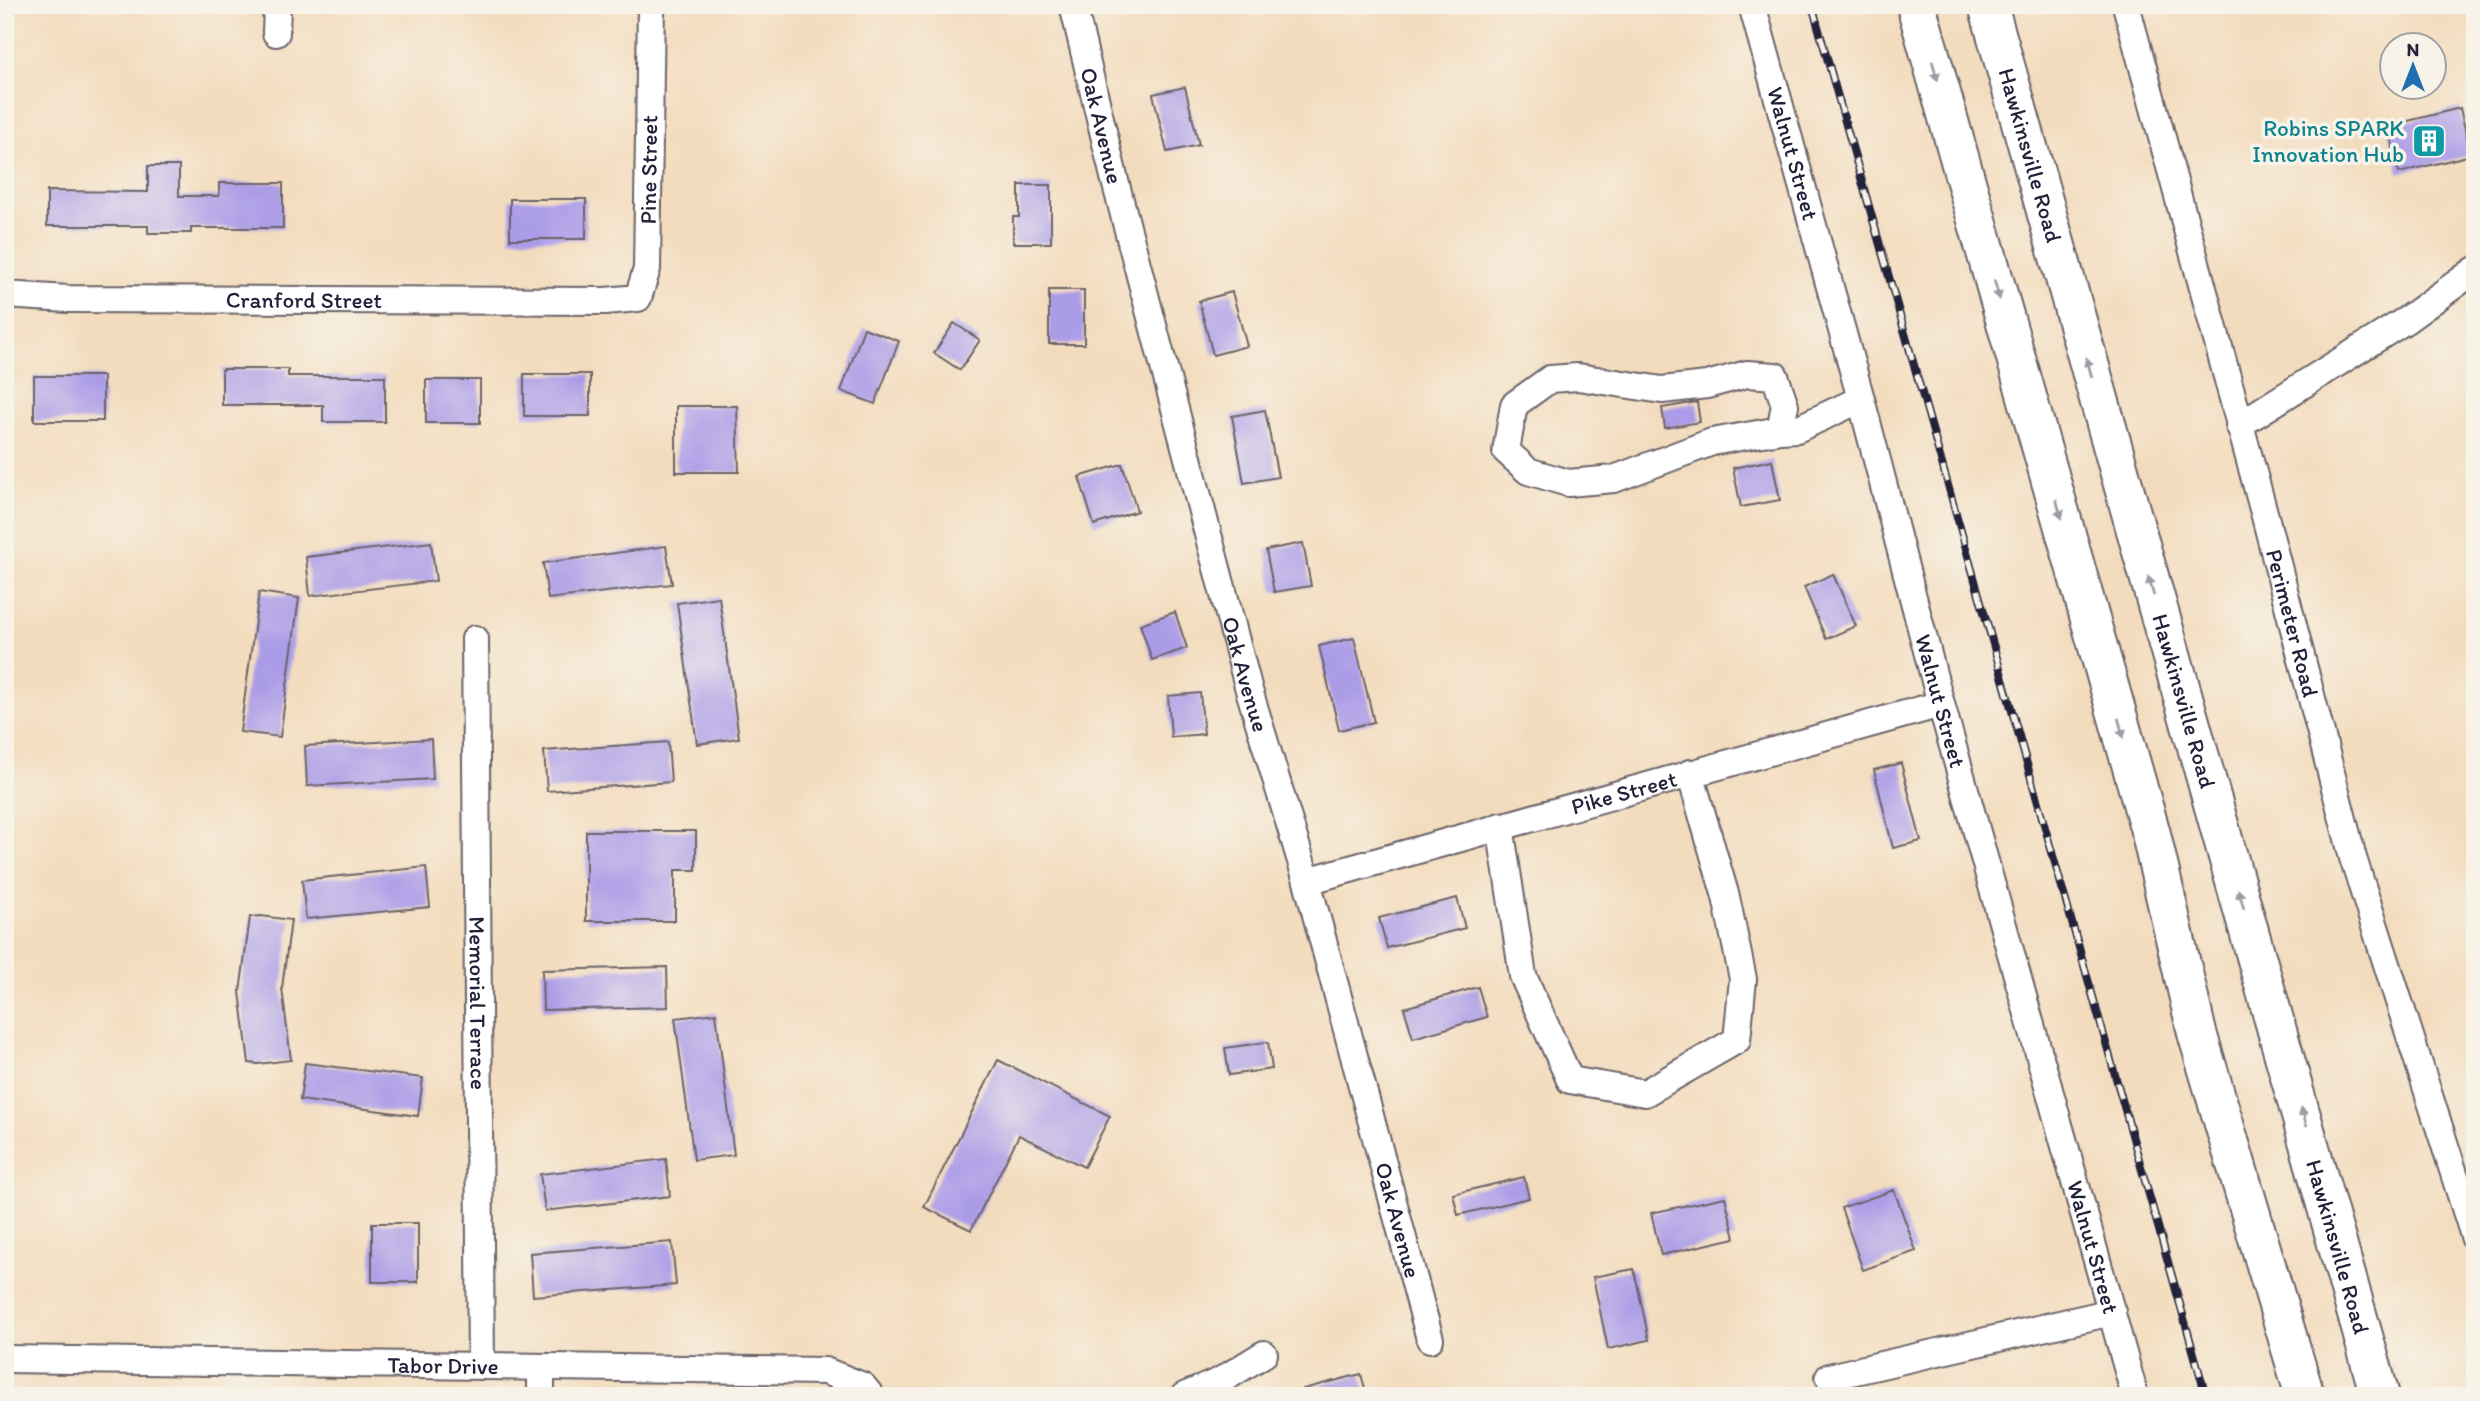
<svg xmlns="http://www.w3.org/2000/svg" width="2480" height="1401" viewBox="0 0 2480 1401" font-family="Itim,sans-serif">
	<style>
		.building { fill: #ab9ce7 }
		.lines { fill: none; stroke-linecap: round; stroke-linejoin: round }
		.street-casing { stroke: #6b6368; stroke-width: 30 }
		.primary-casing { stroke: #6b6368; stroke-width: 42 }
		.street { stroke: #fff; stroke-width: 26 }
		.primary { stroke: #fff; stroke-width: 38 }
		.rail-casing { stroke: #22223b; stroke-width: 8 }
		.rail { stroke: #f7f3e8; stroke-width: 5; stroke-dasharray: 16; stroke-linecap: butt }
		.oneway { fill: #9c9ca7 }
		.labels { text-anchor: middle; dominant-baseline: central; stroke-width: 7; stroke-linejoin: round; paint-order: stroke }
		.street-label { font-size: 23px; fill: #22223b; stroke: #f7f3e8 }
		.culture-label { font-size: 23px; fill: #0d838f; stroke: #f7f3e8; text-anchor: end }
	</style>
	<rect width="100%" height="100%" fill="#f7f3e8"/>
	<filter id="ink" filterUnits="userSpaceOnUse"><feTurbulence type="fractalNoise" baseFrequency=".0143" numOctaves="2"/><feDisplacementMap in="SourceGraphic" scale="14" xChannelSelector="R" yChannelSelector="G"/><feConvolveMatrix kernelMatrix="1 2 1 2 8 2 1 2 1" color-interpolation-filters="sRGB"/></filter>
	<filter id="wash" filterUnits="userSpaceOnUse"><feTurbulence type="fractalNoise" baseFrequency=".00686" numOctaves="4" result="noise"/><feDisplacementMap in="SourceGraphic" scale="28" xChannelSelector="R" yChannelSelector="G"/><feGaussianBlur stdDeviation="1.57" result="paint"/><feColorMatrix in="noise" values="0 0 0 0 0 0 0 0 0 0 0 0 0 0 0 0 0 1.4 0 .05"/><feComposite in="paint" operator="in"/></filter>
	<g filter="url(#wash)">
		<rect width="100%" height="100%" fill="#f3dcbd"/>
		<g id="blocks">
			<g class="building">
				<path d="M 1185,87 L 1199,145 L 1167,152 L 1153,94 Z"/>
				<path d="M 2460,108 L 2471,155 L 2399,173 L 2388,126 Z"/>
				<path d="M 148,166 L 179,166 L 179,196 L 219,196 L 219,183 L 283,183 L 283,228 L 191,228 L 191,233 L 148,233 L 148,226 L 47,226 L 47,191 L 148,192 Z"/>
				<path d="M 1019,185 L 1051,185 L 1051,243 L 1013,243 L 1013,217 L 1019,217 Z"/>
				<rect x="510" y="199" width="76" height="40"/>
				<rect x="1049" y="290" width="35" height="54"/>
				<path d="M 1232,292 L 1247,346 L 1213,355 L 1199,301 Z"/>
				<path d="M 954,323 L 980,340 L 960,370 L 934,353 Z"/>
				<path d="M 864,328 L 899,341 L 875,404 L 841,391 Z"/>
				<path d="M 222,369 L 288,369 L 288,376 L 385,376 L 385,422 L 323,422 L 323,405 L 222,405 Z"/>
				<rect x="524" y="374" width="66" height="42"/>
				<rect x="34" y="376" width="69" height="45"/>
				<rect x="426" y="380" width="54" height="43"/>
				<path d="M 1697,402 L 1700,422 L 1665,428 L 1662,408 Z"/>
				<path d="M 676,406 L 737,406 L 739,472 L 676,472 Z"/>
				<path d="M 1265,410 L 1278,477 L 1244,483 L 1232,416 Z"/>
				<path d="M 1772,460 L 1780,500 L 1741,507 L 1733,468 Z"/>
				<path d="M 1122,464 L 1137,511 L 1094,525 L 1079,477 Z"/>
				<path d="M 431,542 L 436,581 L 310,596 L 306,557 Z"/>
				<path d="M 1303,543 L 1311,586 L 1274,592 L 1266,550 Z"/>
				<path d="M 666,546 L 672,584 L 548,599 L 543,563 Z"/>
				<path d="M 1833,574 L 1856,626 L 1826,639 L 1804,587 Z"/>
				<path d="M 259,592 L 299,598 L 280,737 L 240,732 Z"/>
				<path d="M 719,597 L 739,738 L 697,744 L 677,603 Z"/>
				<path d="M 1175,612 L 1187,648 L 1152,660 L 1140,624 Z"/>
				<path d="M 1354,638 L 1374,722 L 1339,730 L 1319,646 Z"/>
				<path d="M 1200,693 L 1204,734 L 1171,737 L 1168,696 Z"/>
				<path d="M 431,739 L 433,779 L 307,786 L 305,746 Z"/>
				<path d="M 668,742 L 671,782 L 547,791 L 544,751 Z"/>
				<path d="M 1901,763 L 1921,841 L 1893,848 L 1874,770 Z"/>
				<path d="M 586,831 L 696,831 L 696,870 L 675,870 L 675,921 L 586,921 Z"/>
				<path d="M 426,867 L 430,907 L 306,919 L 302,880 Z"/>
				<path d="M 1457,898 L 1465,928 L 1387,948 L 1379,918 Z"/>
				<path d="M 261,916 L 291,920 L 282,988 L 291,1060 L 258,1064 L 249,1063 L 240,992 L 250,917 Z"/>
				<path d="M 667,967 L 668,1007 L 543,1010 L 542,970 Z"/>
				<path d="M 1478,987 L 1487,1017 L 1413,1038 L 1404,1008 Z"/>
				<path d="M 716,1013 L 734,1155 L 694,1160 L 675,1018 Z"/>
				<path d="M 1268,1042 L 1272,1069 L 1229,1075 L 1225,1048 Z"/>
				<path d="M 998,1060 L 1110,1116 L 1084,1167 L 1019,1135 L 971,1230 L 924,1207 Z"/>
				<path d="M 305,1063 L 423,1078 L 418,1116 L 300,1100 Z"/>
				<path d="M 666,1159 L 670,1196 L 545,1211 L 540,1174 Z"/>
				<path d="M 1524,1177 L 1529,1198 L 1458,1215 L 1453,1194 Z"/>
				<path d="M 1894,1190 L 1916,1251 L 1863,1270 L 1841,1208 Z"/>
				<path d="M 1725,1197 L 1735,1238 L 1661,1255 L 1651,1213 Z"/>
				<rect x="372" y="1223" width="46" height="59"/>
				<path d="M 672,1242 L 676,1285 L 533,1296 L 530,1253 Z"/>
				<path d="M 1634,1269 L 1649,1340 L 1608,1349 L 1593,1277 Z"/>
				<path d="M 1361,1374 L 1367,1396 L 1304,1396 L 1303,1389 Z"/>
			</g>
		</g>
	</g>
	<g filter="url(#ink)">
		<use href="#blocks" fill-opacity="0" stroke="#6b6368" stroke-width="2"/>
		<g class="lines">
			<g class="street-casing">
				<g id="street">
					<path id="s1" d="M 1073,5 L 1114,177 L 1249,690 L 1307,881 L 1430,1339"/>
					<path id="s2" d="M 1752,5 L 1861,399 L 1941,704 L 2135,1396"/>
					<path id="s3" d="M 2126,5 L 2266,520 L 2353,858 L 2475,1239"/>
					<path d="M 276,33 L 277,5"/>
					<path id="s4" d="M 5,295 L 68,299 L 605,301 L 638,298 L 647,269 L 651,5"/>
					<path d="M 1747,374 L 1775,376 L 1785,405 L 1780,430 L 1712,442 L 1614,479 L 1568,483 L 1528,471 L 1506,451 L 1514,405 L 1550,379 L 1578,377 L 1662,390 L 1707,385 Z"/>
					<path d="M 2239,425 L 2406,320 L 2475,270"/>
					<path d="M 1780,430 L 1797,429 L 1861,399"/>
					<path id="s5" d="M 475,639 L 481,1365"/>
					<path d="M 1500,826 L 1523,976 L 1570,1080 L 1645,1093 L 1737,1040 L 1743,979 L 1726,897 L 1690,773"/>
					<path id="s6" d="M 1307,881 L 1941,704"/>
					<path id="s7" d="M 5,1359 L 825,1371 L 863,1386 L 871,1396"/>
					<path d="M 1829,1377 L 2112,1312"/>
					<path d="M 541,1396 L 541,1367"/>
					<path d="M 1184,1396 L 1220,1381 L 1264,1354"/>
				</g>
			</g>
			<g class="primary-casing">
				<g id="primary">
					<path d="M 1916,5 L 2151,834 L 2197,1033 L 2305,1396"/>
					<path id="s8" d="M 1988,5 L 2380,1396"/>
				</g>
			</g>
			<use href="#street" class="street"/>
			<use href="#primary" class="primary"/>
			<g class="rail-casing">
				<path id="rail" d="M 1812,5 L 2206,1396"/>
			</g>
			<use href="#rail" class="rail"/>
		</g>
		<defs><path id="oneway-solid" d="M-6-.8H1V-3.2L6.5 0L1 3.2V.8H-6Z" transform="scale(1.75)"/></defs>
		<g class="oneway">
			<use href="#oneway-solid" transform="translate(1935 71) rotate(74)"/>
			<use href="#oneway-solid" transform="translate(1997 290) rotate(74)"/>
			<use href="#oneway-solid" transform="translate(2089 367) rotate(-106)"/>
			<use href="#oneway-solid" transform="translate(2059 509) rotate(74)"/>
			<use href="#oneway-solid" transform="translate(2151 586) rotate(-106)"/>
			<use href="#oneway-solid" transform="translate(2121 728) rotate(74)"/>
			<use href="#oneway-solid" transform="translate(2241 899) rotate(-106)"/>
			<use href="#oneway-solid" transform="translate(2304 1117) rotate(-106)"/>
		</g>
	</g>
	<defs>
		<g id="building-square" transform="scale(1.75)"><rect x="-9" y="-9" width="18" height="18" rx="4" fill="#0f9aa8" stroke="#f7f3e8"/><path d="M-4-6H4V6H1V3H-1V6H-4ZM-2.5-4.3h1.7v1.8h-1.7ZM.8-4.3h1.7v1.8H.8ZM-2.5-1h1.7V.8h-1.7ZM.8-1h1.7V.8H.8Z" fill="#fff"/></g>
	</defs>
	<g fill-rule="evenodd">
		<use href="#building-square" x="2429" y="141"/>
	</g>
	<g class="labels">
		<g class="street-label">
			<text stroke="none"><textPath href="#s1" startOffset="124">Oak Avenue</textPath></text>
			<text stroke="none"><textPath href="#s2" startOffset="154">Walnut Street</textPath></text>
			<text stroke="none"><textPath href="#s8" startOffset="156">Hawkinsville Road</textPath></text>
			<text stroke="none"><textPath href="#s4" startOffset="763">Pine Street</textPath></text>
			<text stroke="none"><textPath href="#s4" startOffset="299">Cranford Street</textPath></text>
			<text stroke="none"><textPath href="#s3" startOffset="640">Perimeter Road</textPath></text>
			<text stroke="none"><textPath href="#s1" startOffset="691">Oak Avenue</textPath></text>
			<text stroke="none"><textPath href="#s2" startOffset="721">Walnut Street</textPath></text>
			<text stroke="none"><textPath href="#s8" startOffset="723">Hawkinsville Road</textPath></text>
			<text stroke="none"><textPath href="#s6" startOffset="329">Pike Street</textPath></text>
			<text stroke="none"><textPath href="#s5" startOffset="364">Memorial Terrace</textPath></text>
			<text stroke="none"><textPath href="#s1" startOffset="1258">Oak Avenue</textPath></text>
			<text stroke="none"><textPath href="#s8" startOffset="1290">Hawkinsville Road</textPath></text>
			<text stroke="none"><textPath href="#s2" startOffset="1288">Walnut Street</textPath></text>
			<text stroke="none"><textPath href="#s7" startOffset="438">Tabor Drive</textPath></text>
		</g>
		<g class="culture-label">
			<text x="2404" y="128">Robins SPARK<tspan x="2404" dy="26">Innovation Hub</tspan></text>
		</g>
	</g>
	<rect width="2480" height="1401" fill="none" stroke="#f7f3e8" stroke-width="28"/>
	<g transform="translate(2413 66)"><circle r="33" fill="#f7f3e8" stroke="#a29fa3" stroke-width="2"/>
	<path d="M0-5L12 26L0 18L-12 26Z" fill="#1f6fb2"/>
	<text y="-10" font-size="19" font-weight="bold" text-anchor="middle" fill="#22223b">N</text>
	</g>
</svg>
